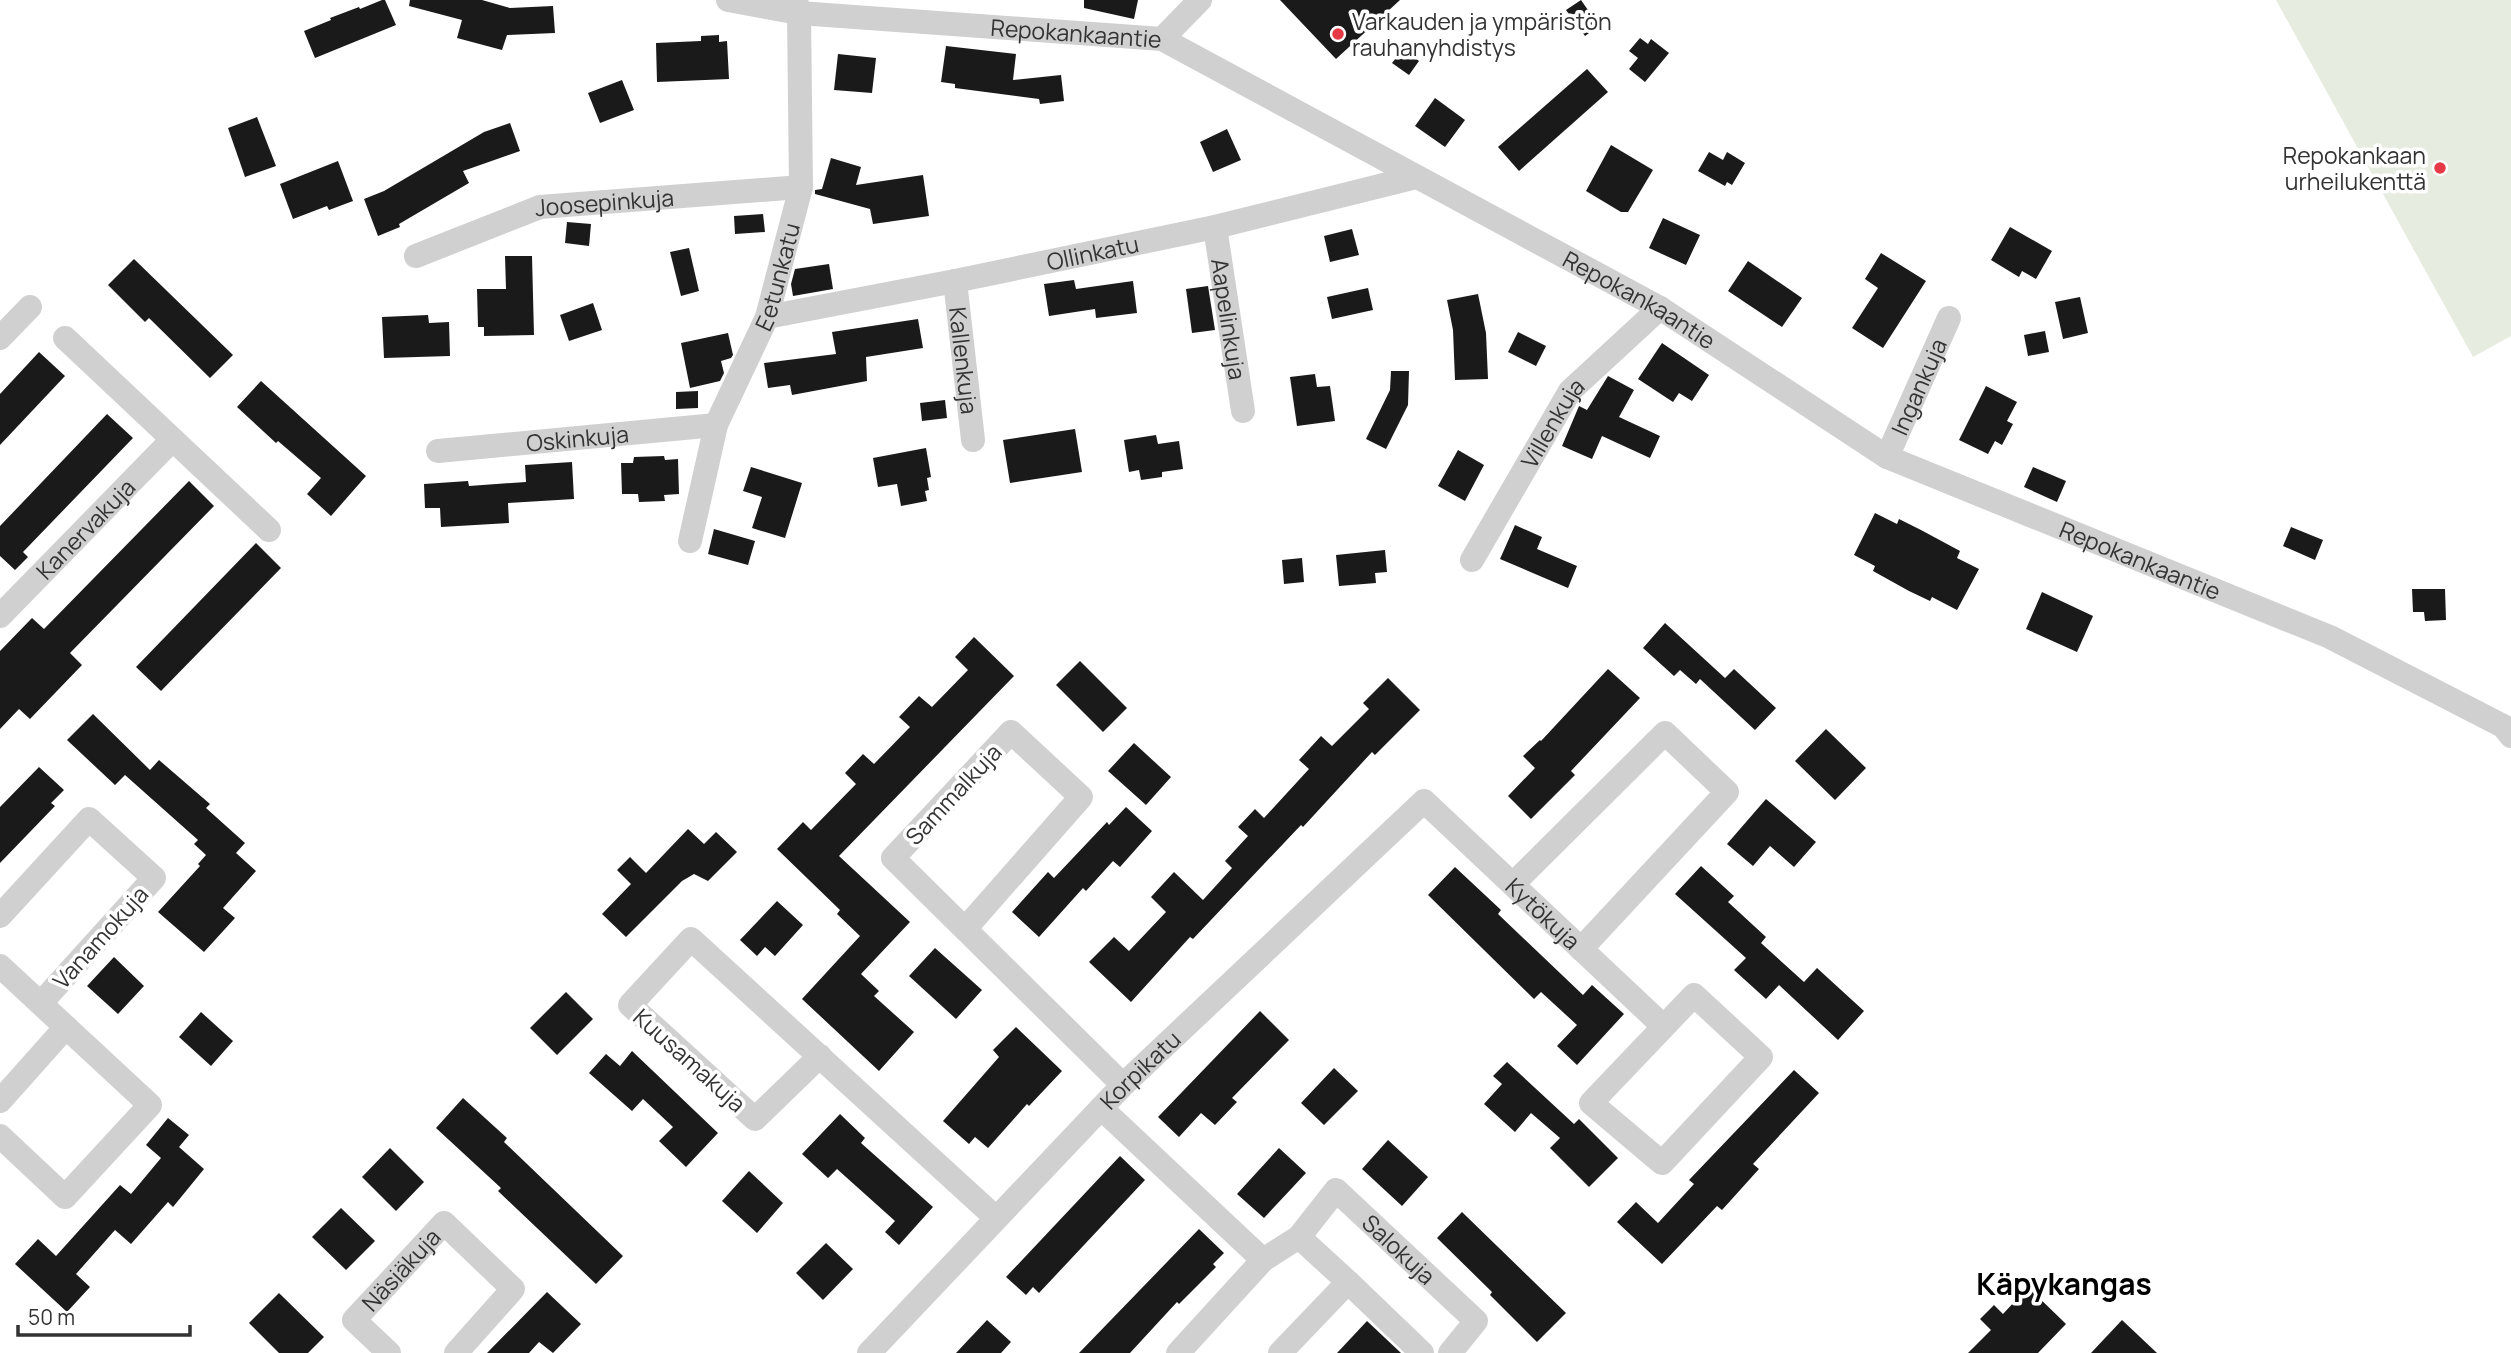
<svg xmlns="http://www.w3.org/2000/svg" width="2511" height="1353" viewBox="0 0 2511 1353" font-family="Manrope,sans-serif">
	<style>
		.green { fill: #e6ecdf }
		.building { fill: #1a1a1a }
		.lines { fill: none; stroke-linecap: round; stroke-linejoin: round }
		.minor { stroke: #d0d0d0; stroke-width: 24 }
		.poi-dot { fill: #e63946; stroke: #fff; stroke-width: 2.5 }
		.labels { text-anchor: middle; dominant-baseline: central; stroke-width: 7; stroke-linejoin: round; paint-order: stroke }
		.poi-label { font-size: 23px; fill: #333; stroke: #fff; text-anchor: start }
		.street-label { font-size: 23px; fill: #333; stroke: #fff }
		.district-label { font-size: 30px; font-weight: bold; fill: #000; stroke: #fff }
	</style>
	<rect width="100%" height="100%" fill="#fff"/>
	<path class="green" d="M 2276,0 L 2511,0 L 2511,336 L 2473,357 Z"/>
	<g class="building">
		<path d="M 382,0 L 385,0 L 396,25 L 315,58 L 304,31 L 331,20 L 330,18 L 359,7 L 360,9 Z"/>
		<path d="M 410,0 L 482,0 L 510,8 L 553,6 L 555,33 L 507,35 L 502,50 L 457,38 L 462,20 L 409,6 Z"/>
		<path d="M 1084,0 L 1138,0 L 1134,19 L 1084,8 Z"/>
		<path d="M 1280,0 L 1400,0 L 1336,59 Z"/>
		<path d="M 1581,0 L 1599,26 L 1585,36 L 1566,10 Z"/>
		<path d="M 719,35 L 719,42 L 727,41 L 729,79 L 657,82 L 656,43 L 701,41 L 701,36 Z"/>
		<path d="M 1640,38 L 1648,44 L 1651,39 L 1669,53 L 1645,82 L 1629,69 L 1638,58 L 1629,51 Z"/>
		<path d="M 946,46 L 1016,54 L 1013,80 L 1061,75 L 1064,101 L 1040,104 L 1039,99 L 955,88 L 955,84 L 941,82 Z"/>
		<path d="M 1403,49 L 1419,61 L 1409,75 L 1392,63 Z"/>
		<path d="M 838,54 L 876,58 L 872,93 L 834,90 Z"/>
		<path d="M 1587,69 L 1608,92 L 1519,171 L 1498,147 Z"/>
		<path d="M 622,80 L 634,110 L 600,123 L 588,93 Z"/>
		<path d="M 1435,98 L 1465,120 L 1445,147 L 1415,126 Z"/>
		<path d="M 257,117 L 276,166 L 245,177 L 228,128 Z"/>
		<path d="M 510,123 L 520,151 L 463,171 L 469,183 L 399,224 L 400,227 L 378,236 L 364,199 L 384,191 L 484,132 Z"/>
		<path d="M 1227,129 L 1241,160 L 1213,172 L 1200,142 Z"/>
		<path d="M 1611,145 L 1653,170 L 1628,212 L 1621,212 L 1586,191 Z"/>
		<path d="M 1709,152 L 1723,160 L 1727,152 L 1745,163 L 1732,185 L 1727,182 L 1725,186 L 1698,171 Z"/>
		<path d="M 831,158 L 861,167 L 856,185 L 923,175 L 929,216 L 873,224 L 870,209 L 815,194 L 815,190 L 822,189 Z"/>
		<path d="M 338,161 L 353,201 L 329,210 L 327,206 L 293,219 L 280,184 Z"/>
		<path d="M 763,214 L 765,232 L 735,234 L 734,216 Z"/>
		<path d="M 1663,218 L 1700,235 L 1686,265 L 1649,248 Z"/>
		<path d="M 567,222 L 591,224 L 589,246 L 565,243 Z"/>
		<path d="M 2010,227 L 2052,251 L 2036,279 L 2022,271 L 2019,277 L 1991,260 Z"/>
		<path d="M 1352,229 L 1359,255 L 1330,262 L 1324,236 Z"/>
		<path d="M 689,248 L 699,291 L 681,296 L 670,252 Z"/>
		<path d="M 1881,253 L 1926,281 L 1883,348 L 1852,328 L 1878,288 L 1865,279 Z"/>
		<path d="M 505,256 L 532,256 L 534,335 L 484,336 L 484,327 L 478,327 L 477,289 L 506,289 Z"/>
		<path d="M 134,259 L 233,355 L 210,378 L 149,318 L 145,322 L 108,285 Z"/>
		<path d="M 1748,261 L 1802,298 L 1782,327 L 1728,291 Z"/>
		<path d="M 829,264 L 833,289 L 793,296 L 791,284 L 795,269 Z"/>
		<path d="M 1074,280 L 1076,289 L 1133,281 L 1137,313 L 1096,318 L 1095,309 L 1049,316 L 1044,284 Z"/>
		<path d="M 1208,286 L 1215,330 L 1192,333 L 1186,289 Z"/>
		<path d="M 1368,288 L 1373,310 L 1332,319 L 1327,297 Z"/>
		<path d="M 1478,294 L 1486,333 L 1488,379 L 1455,380 L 1453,330 L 1447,300 Z"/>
		<path d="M 2080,297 L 2088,333 L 2063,339 L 2055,302 Z"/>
		<path d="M 593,303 L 602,330 L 569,341 L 560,315 Z"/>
		<path d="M 428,315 L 429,323 L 449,322 L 450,356 L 384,358 L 382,317 Z"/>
		<path d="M 918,319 L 923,348 L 866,357 L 867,381 L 792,395 L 790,385 L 768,388 L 764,363 L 836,354 L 832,332 Z"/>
		<path d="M 2045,331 L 2049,352 L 2028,356 L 2024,335 Z"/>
		<path d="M 1518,332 L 1546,346 L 1536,366 L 1508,352 Z"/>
		<path d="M 728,333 L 733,355 L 731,358 L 721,361 L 724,373 L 720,381 L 690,388 L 681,343 Z"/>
		<path d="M 1662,343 L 1709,375 L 1692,401 L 1679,393 L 1673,402 L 1638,379 Z"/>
		<path d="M 39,352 L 65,376 L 0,445 L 0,394 Z"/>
		<path d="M 1391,371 L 1409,371 L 1408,405 L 1386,449 L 1366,439 L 1390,390 Z"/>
		<path d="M 1315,374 L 1317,387 L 1330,386 L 1335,421 L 1297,426 L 1290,377 Z"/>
		<path d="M 1608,376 L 1634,390 L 1619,417 L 1660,436 L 1650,458 L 1602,436 L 1592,459 L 1562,446 L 1579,406 L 1587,410 Z"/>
		<path d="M 261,381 L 366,476 L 331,516 L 307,494 L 321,478 L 278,441 L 276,443 L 237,407 Z"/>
		<path d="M 1986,386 L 2017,402 L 2007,421 L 2013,424 L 2002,445 L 1995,441 L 1988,454 L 1959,440 Z"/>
		<path d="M 698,391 L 698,408 L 676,409 L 676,392 Z"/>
		<path d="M 945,400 L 947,418 L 922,421 L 920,403 Z"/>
		<path d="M 107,414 L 133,438 L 23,552 L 28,557 L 15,570 L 0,556 L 0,526 Z"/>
		<path d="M 1075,429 L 1082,472 L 1010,483 L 1003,440 Z"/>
		<path d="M 1156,435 L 1158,444 L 1179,441 L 1183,469 L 1162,472 L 1162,477 L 1141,480 L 1139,470 L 1129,472 L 1124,440 Z"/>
		<path d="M 926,448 L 931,477 L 927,478 L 929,490 L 925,491 L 927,501 L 901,506 L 897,484 L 878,487 L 873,458 Z"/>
		<path d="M 1458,450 L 1484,465 L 1465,501 L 1438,486 Z"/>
		<path d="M 664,456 L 665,460 L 678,459 L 679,494 L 664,495 L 665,501 L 639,502 L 638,494 L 622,494 L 621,463 L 633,463 L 634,457 Z"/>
		<path d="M 572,462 L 574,499 L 508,503 L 509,523 L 441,527 L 440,508 L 425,508 L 424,484 L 468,481 L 469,486 L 526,482 L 525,465 Z"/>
		<path d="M 751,467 L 802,483 L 785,538 L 752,528 L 762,497 L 743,491 Z"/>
		<path d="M 2033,467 L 2066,481 L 2057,502 L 2024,487 Z"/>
		<path d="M 189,481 L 214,506 L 70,653 L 82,665 L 30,719 L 19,709 L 0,729 L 0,651 L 32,618 L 44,629 Z"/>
		<path d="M 1875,513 L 1897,524 L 1899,519 L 1921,530 L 1960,551 L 1957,558 L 1979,569 L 1957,610 L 1932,597 L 1930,601 L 1909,591 L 1873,571 L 1875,566 L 1854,555 Z"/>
		<path d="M 1515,525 L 1542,537 L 1537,549 L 1577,566 L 1568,588 L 1500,559 Z"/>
		<path d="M 2291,527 L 2323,540 L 2315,560 L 2283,546 Z"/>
		<path d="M 714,529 L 755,541 L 748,565 L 708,554 Z"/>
		<path d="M 256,543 L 281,568 L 161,691 L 136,667 Z"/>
		<path d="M 1385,550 L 1387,572 L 1375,573 L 1376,583 L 1339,586 L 1336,555 Z"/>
		<path d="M 1302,558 L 1304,582 L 1284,584 L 1282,560 Z"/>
		<path d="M 2412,589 L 2445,589 L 2446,620 L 2425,621 L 2424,612 L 2413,612 Z"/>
		<path d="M 2042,592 L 2093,616 L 2077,652 L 2026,629 Z"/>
		<path d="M 1665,623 L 1725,678 L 1734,669 L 1776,708 L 1755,730 L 1700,679 L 1696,684 L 1680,670 L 1674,676 L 1643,648 Z"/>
		<path d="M 974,637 L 1014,676 L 839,856 L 910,922 L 861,974 L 879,991 L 874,996 L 914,1032 L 879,1071 L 802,999 L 860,936 L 837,914 L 840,910 L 777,849 L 803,822 L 811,830 L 856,784 L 845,773 L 863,754 L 874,764 L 910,727 L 899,717 L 919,696 L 932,707 L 968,670 L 955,657 Z"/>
		<path d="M 1080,661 L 1127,708 L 1103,732 L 1056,685 Z"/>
		<path d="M 1608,669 L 1640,698 L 1571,771 L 1575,775 L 1531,819 L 1508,796 L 1535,768 L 1523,756 L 1540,740 L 1541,741 Z"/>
		<path d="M 1388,678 L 1420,710 L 1375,755 L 1372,752 L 1303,827 L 1301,825 L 1193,939 L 1190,937 L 1131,1002 L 1089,962 L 1114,937 L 1129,951 L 1166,912 L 1151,897 L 1174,872 L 1203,900 L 1232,868 L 1225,861 L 1248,836 L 1238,827 L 1255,809 L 1264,818 L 1309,769 L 1299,760 L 1321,736 L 1332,746 L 1369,709 L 1363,703 Z"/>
		<path d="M 93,714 L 150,770 L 159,760 L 210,804 L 206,808 L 245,843 L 236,853 L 256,871 L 223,908 L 235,918 L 204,952 L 158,912 L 200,866 L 198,864 L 206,855 L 194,844 L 198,840 L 125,775 L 115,785 L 67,740 Z"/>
		<path d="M 1826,729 L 1866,768 L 1835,800 L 1795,761 Z"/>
		<path d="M 1134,743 L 1171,777 L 1146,805 L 1108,771 Z"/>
		<path d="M 39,767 L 64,790 L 51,803 L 55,806 L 0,863 L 0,807 Z"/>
		<path d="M 1766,799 L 1816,842 L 1794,867 L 1770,846 L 1753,866 L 1727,844 Z"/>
		<path d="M 1126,807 L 1152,831 L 1120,867 L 1113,861 L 1086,891 L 1083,888 L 1039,937 L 1012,912 L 1048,872 L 1054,878 L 1107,822 L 1109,825 Z"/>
		<path d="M 688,829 L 704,844 L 716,832 L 737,852 L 708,881 L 694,874 L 682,881 L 626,937 L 602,914 L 631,884 L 617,870 L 630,857 L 646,873 Z"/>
		<path d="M 1701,866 L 1734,896 L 1728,902 L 1766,937 L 1761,943 L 1804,982 L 1817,968 L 1864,1011 L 1838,1040 L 1779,985 L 1766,999 L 1734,970 L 1746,958 L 1675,894 Z"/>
		<path d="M 1455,867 L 1501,910 L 1498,914 L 1583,995 L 1592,985 L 1624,1014 L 1577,1065 L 1557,1046 L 1577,1025 L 1541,992 L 1534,999 L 1428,895 Z"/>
		<path d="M 777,901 L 803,925 L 775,956 L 765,947 L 757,956 L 740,940 Z"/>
		<path d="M 935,948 L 982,990 L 956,1019 L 909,976 Z"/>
		<path d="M 114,957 L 144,986 L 118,1014 L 87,986 Z"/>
		<path d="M 566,992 L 593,1019 L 557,1055 L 530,1028 Z"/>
		<path d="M 1260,1011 L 1289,1040 L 1232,1098 L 1237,1102 L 1215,1125 L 1201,1113 L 1179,1137 L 1158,1117 Z"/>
		<path d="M 201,1012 L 233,1041 L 211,1066 L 179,1037 Z"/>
		<path d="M 1016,1027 L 1062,1071 L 1029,1106 L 1027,1104 L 988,1148 L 975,1137 L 969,1144 L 943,1121 L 999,1057 L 993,1050 Z"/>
		<path d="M 632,1051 L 718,1133 L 686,1167 L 659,1141 L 673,1127 L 643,1099 L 632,1111 L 589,1073 L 606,1054 L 620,1066 Z"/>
		<path d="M 1507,1062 L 1574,1124 L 1579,1119 L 1618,1158 L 1589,1187 L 1550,1148 L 1560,1138 L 1531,1113 L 1515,1132 L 1484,1104 L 1502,1084 L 1493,1076 Z"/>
		<path d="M 1334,1068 L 1358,1091 L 1324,1125 L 1301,1103 Z"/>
		<path d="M 1794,1070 L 1819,1093 L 1753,1164 L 1759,1169 L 1722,1210 L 1717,1206 L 1662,1264 L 1617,1222 L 1636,1202 L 1658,1223 L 1694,1184 L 1689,1180 Z"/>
		<path d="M 463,1098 L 507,1138 L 504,1142 L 623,1256 L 596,1284 L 498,1191 L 501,1188 L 436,1128 Z"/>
		<path d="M 840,1114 L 865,1138 L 861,1143 L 933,1207 L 899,1245 L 885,1232 L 895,1221 L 837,1169 L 828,1178 L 802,1154 Z"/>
		<path d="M 168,1118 L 189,1135 L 179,1147 L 204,1169 L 173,1207 L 168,1202 L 131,1244 L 115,1230 L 76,1274 L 90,1287 L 67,1312 L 15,1264 L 38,1239 L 56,1256 L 120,1185 L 131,1194 L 161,1158 L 146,1145 Z"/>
		<path d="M 1388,1140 L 1428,1177 L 1402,1206 L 1362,1169 Z"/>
		<path d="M 390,1148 L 424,1182 L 396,1211 L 362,1177 Z"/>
		<path d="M 1279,1148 L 1306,1173 L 1264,1218 L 1237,1194 Z"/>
		<path d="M 1120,1156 L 1145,1180 L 1039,1293 L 1033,1287 L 1026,1295 L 1006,1277 Z"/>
		<path d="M 749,1171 L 783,1203 L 757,1233 L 722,1201 Z"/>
		<path d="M 341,1208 L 375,1241 L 346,1270 L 312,1237 Z"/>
		<path d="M 1462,1212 L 1566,1313 L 1537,1342 L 1490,1295 L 1492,1292 L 1437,1238 Z"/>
		<path d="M 1199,1229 L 1224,1253 L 1213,1264 L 1216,1267 L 1179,1304 L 1177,1302 L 1130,1353 L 1079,1353 Z"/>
		<path d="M 826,1243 L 853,1269 L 823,1300 L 796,1273 Z"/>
		<path d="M 2028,1287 L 2066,1324 L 2038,1353 L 1968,1353 L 1991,1330 L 1980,1319 L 1994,1305 L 2003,1314 Z"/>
		<path d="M 547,1292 L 581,1324 L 553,1353 L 539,1342 L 529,1353 L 487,1353 Z"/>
		<path d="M 279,1293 L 324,1337 L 308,1353 L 279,1353 L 249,1323 Z"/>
		<path d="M 987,1320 L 1011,1342 L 1001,1353 L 956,1353 Z"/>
		<path d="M 2122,1320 L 2157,1353 L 2091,1353 Z"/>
		<path d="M 1367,1321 L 1401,1353 L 1337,1353 Z"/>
	</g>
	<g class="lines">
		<g class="minor">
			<path id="s1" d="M 728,0 L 799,13 L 1162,39 L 1660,308 L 1887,457 L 2330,637 L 2503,726 L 2511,736"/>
			<path d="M 1162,39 L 1200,0"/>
			<path id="s2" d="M 1215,227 L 1243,411"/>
			<path id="s3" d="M 416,256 L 540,207 L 801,187"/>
			<path id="s4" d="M 955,281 L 973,440"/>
			<path id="s5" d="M 767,317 L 955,281 L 1215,227 L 1416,177"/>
			<path d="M 0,338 L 30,307"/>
			<path d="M 65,338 L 269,530"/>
			<path id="s6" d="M 438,451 L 716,425"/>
			<path id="s7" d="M 1887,457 L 1949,318"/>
			<path id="s8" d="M 690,541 L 716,425 L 767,317 L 801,187 L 799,13 L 796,0"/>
			<path id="s9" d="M 1472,560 L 1570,391 L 1660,308"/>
			<path id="s10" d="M 0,616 L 171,441"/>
			<path d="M 1513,884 L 1665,733 L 1727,792 L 1581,949"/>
			<path d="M 0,916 L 89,819 L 154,878 L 41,1003"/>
			<path d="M 965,929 L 1081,797 L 1011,732 L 893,858 L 1123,1085"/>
			<path d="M 0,966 L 150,1105 L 65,1197 L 0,1136"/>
			<path d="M 1694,995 L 1761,1057 L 1662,1163 L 1591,1103 Z"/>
			<path d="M 820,1056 L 755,1119 L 630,1005 L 691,939 L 996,1218"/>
			<path d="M 0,1101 L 66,1027"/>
			<path d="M 1101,1108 L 1263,1260"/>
			<path d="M 1299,1237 L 1348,1282"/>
			<path id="s11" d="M 389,1353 L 354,1320 L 444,1223 L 513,1289 L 456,1353"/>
			<path id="s12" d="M 869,1353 L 1123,1085 L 1424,801 L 1663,1026"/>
			<path id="s13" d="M 1178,1353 L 1263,1260 L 1299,1237 L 1336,1190 L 1476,1321 L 1450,1353"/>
			<path d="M 1280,1353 L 1348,1282 L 1422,1353"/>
		</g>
	</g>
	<g class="poi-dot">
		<circle cx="1338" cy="34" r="7"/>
		<circle cx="2440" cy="168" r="7"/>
	</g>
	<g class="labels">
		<g class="poi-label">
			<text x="1352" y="21">Varkauden ja ympäristön<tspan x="1352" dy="26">rauhanyhdistys</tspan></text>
			<text x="2426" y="155" text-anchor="end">Repokankaan<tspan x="2426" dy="26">urheilukenttä</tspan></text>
		</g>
		<g class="street-label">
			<text stroke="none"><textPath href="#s1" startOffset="350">Repokankaantie</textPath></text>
			<text stroke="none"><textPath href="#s3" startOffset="198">Joosepinkuja</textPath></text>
			<text stroke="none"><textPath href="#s5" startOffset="332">Ollinkatu</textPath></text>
			<text stroke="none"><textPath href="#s8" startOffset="280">Eetunkatu</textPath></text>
			<text stroke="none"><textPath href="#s1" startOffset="980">Repokankaantie</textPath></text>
			<text stroke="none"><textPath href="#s2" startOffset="93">Aapelinkuja</textPath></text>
			<text stroke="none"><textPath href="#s4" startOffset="80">Kallenkuja</textPath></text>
			<text stroke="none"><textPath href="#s7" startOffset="77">Ingankuja</textPath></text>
			<text stroke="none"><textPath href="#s9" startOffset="159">Villenkuja</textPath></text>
			<text stroke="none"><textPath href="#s6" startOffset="140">Oskinkuja</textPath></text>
			<text stroke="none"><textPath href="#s10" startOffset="122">Kanervakuja</textPath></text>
			<text stroke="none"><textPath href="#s1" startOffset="1547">Repokankaantie</textPath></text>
			<text transform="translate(953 794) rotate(-47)">Sammalkuja</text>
			<text stroke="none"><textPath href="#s12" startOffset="947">Kytökuja</textPath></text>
			<text transform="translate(100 937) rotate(-48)">Vanamokuja</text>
			<text transform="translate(690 1060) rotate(42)">Kuusamakuja</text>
			<text stroke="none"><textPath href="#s12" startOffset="392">Korpikatu</textPath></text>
			<text stroke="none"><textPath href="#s13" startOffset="315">Salokuja</textPath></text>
			<text stroke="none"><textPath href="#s11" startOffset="117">Näsiäkuja</textPath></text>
		</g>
		<g class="district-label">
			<text x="2064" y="1283">Käpykangas</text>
		</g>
	</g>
	<path d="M18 1325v10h172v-10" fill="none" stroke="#333333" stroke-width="3.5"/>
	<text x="28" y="1325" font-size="21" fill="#333333" stroke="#ffffff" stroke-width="5" paint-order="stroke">50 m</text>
</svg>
